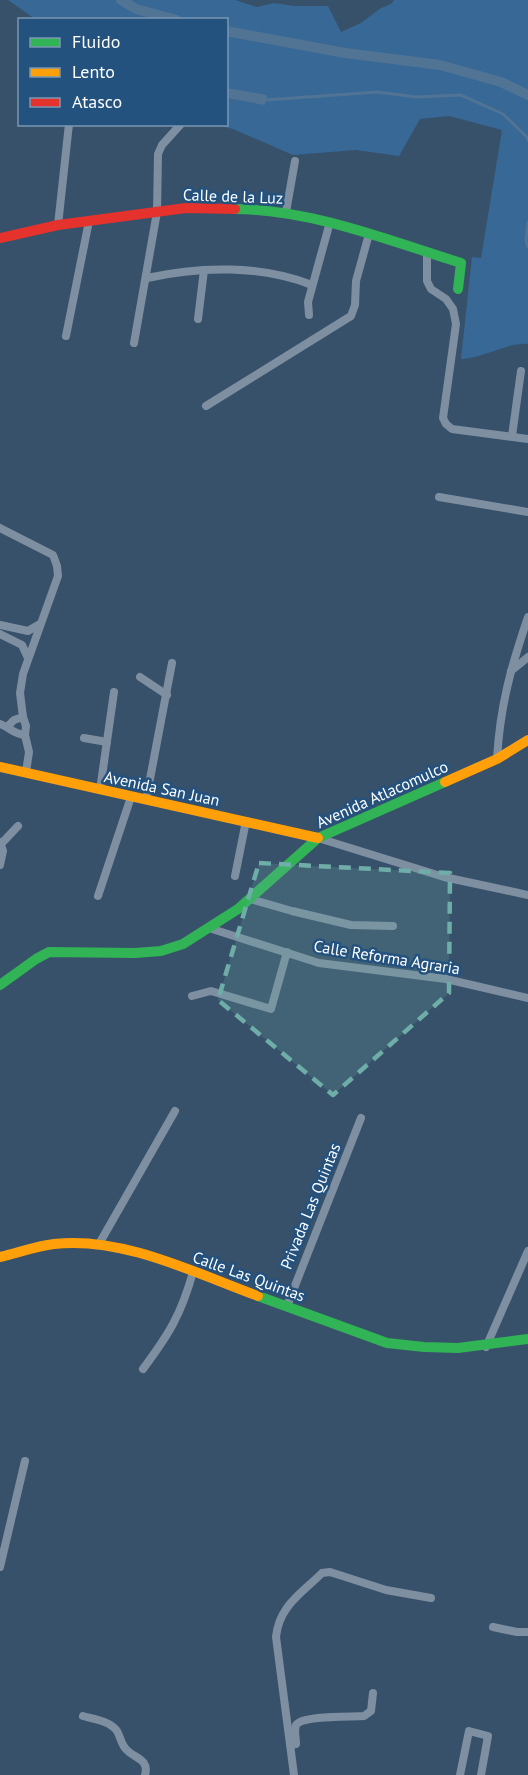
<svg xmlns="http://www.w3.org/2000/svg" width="528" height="1775" viewBox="0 0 528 1775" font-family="'PT Sans',sans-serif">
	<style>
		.green { fill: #376896 }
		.water { fill: #527494 }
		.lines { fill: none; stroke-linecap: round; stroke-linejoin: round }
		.stream { stroke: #527494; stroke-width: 3 }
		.canal { stroke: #527494; stroke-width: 10 }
		.street { stroke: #7e8fa1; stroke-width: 8 }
		.fast { stroke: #30b455; stroke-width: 10 }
		.slow { stroke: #ff9f0a; stroke-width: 10 }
		.jam { stroke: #e5322d; stroke-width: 10 }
		.marked { fill: #6fada8; fill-opacity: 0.2; stroke: #6fada8; stroke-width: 4.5; stroke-dasharray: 12 8; stroke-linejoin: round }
		.labels { text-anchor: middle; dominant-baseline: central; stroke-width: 5; stroke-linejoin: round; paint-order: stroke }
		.street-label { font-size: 16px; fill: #fff; stroke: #23527f }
	</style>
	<rect width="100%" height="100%" fill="#38516a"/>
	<path class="green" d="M 8,0 L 235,0 L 257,7 L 274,3 L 294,6 L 328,6 L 341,32 L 361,23 L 381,8 L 391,4 L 394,0 L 528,0 L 528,344 C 509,342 483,358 461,359 L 472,257 L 481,258 L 502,130 L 449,116 L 420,119 L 399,156 L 356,150 L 293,155 L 233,129 L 216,125 L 226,124 L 226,20 L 35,19 Z"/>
	<path class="water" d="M 226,88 L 267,95 L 265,105 L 227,98 Z"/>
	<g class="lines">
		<g class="stream">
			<path d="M 266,100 L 377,92 L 417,97 L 461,95 L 503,114 L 527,137 L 528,140"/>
			<path d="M 528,222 L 526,240 L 528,247"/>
		</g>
		<g class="canal">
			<path d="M 121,0 L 136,9 L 177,20"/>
			<path d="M 226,31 L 345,53 L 440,65 L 501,82 L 528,95"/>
		</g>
		<g class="street">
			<path d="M 286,212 L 295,161"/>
			<path d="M 58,225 L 69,124"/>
			<path d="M 427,252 L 427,281 L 431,289 L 446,299 L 453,309 L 456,324 L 443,418 L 446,424 L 452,429 L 528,439"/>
			<path d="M 147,278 C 200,266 261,265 312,285"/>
			<path d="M 309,315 L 308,302 L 330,222"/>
			<path d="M 198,319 L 204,270"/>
			<path d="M 66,336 L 89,221"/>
			<path d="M 134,343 L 157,212 L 158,154 L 162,145 L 181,124"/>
			<path d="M 206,406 L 351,316 L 355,305 L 356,281 L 369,234"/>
			<path d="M 512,436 L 521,371"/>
			<path d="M 439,497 L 528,512"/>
			<path d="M 0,528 L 53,555 L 57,566 L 58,576 L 23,674 L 20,693 L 23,717 L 26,726 L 25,735 L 29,752 L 26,772"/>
			<path d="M 0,625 L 28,631 L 40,624"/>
			<path d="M 0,634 L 22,645 L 28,658"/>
			<path d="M 511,671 L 528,657"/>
			<path d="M 140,677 L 167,695"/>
			<path d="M 0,724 C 11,728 13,734 25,735"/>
			<path d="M 7,727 L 14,720 L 23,717"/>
			<path d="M 84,738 L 107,742"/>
			<path d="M 497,759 C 500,706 511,667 528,617"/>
			<path d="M 100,790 L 114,692"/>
			<path d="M 146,800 L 172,663"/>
			<path d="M 318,838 L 444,877 L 528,895"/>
			<path d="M 0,842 L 3,851 L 0,865"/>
			<path d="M 2,843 L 18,826"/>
			<path d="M 235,876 L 246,821"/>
			<path d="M 98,896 L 131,797"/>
			<path d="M 250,899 L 292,911 L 351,925 L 393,926"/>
			<path d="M 209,928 L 319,963 L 446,979 L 528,998"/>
			<path d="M 192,996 L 211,991 L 271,1009 L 287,952"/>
			<path d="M 99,1244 L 175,1111"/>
			<path d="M 287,1306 L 361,1118"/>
			<path d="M 486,1347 L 528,1251"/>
			<path d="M 143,1369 C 169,1334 181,1315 193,1272"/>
			<path d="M 0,1567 L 25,1461"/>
			<path d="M 493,1627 L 517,1632 L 528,1632"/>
			<path d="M 83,1716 C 94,1719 110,1721 117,1731 C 120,1736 121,1743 125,1748 C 132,1758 150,1758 145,1775"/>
			<path d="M 291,1745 L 296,1744 C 296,1739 294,1730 296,1725 C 302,1715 351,1717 364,1716 L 371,1711 L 373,1693"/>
			<path d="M 294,1775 L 276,1637 C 279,1606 301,1594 322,1573 L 330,1572 L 386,1590 L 431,1598"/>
			<path d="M 460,1775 L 469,1731 L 488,1736 L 481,1775"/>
		</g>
		<g class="fast">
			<path d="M 235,209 C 313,210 387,240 461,263 L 458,289"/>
			<path d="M 0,985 L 36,959 L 49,952 L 135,953 L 161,951 L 183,944 L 238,909 L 318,838 L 445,782"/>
			<path d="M 258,1296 L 387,1343 L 424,1347 L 458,1348 L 528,1339"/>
		</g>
		<g class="slow">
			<path d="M 0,767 L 318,838"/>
			<path d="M 445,782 L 497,759 L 528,740"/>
			<path d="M 0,1257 C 18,1253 36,1246 54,1244 C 122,1236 195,1273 258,1296"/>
		</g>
		<path class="jam" d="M 0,238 L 58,225 L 186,208 L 235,209"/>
	</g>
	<path class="marked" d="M 259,863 L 450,873 L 449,993 L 333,1095 L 218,1000 Z"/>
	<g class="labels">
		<g class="street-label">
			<text transform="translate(233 196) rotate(2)">Calle de la Luz</text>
			<text transform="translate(162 788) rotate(12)">Avenida San Juan</text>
			<text transform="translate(382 794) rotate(-24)">Avenida Atlacomulco</text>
			<text transform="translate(387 957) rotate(9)">Calle Reforma Agraria</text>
			<text transform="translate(310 1206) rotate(-68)">Privada Las Quintas</text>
			<text transform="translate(249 1276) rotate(20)">Calle Las Quintas</text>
		</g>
	</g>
	<rect x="18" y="18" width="210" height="108" fill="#23527f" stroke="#7b97b2" stroke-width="1.5"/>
	<rect x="30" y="38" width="30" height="9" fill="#30b455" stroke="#7b97b2" stroke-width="1.5"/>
	<text x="72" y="48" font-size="18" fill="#ffffff">Fluido</text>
	<rect x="30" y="68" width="30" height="9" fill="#ff9f0a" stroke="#7b97b2" stroke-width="1.5"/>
	<text x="72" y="78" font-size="18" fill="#ffffff">Lento</text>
	<rect x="30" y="98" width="30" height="9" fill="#e5322d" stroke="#7b97b2" stroke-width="1.5"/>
	<text x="72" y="108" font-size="18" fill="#ffffff">Atasco</text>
</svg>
